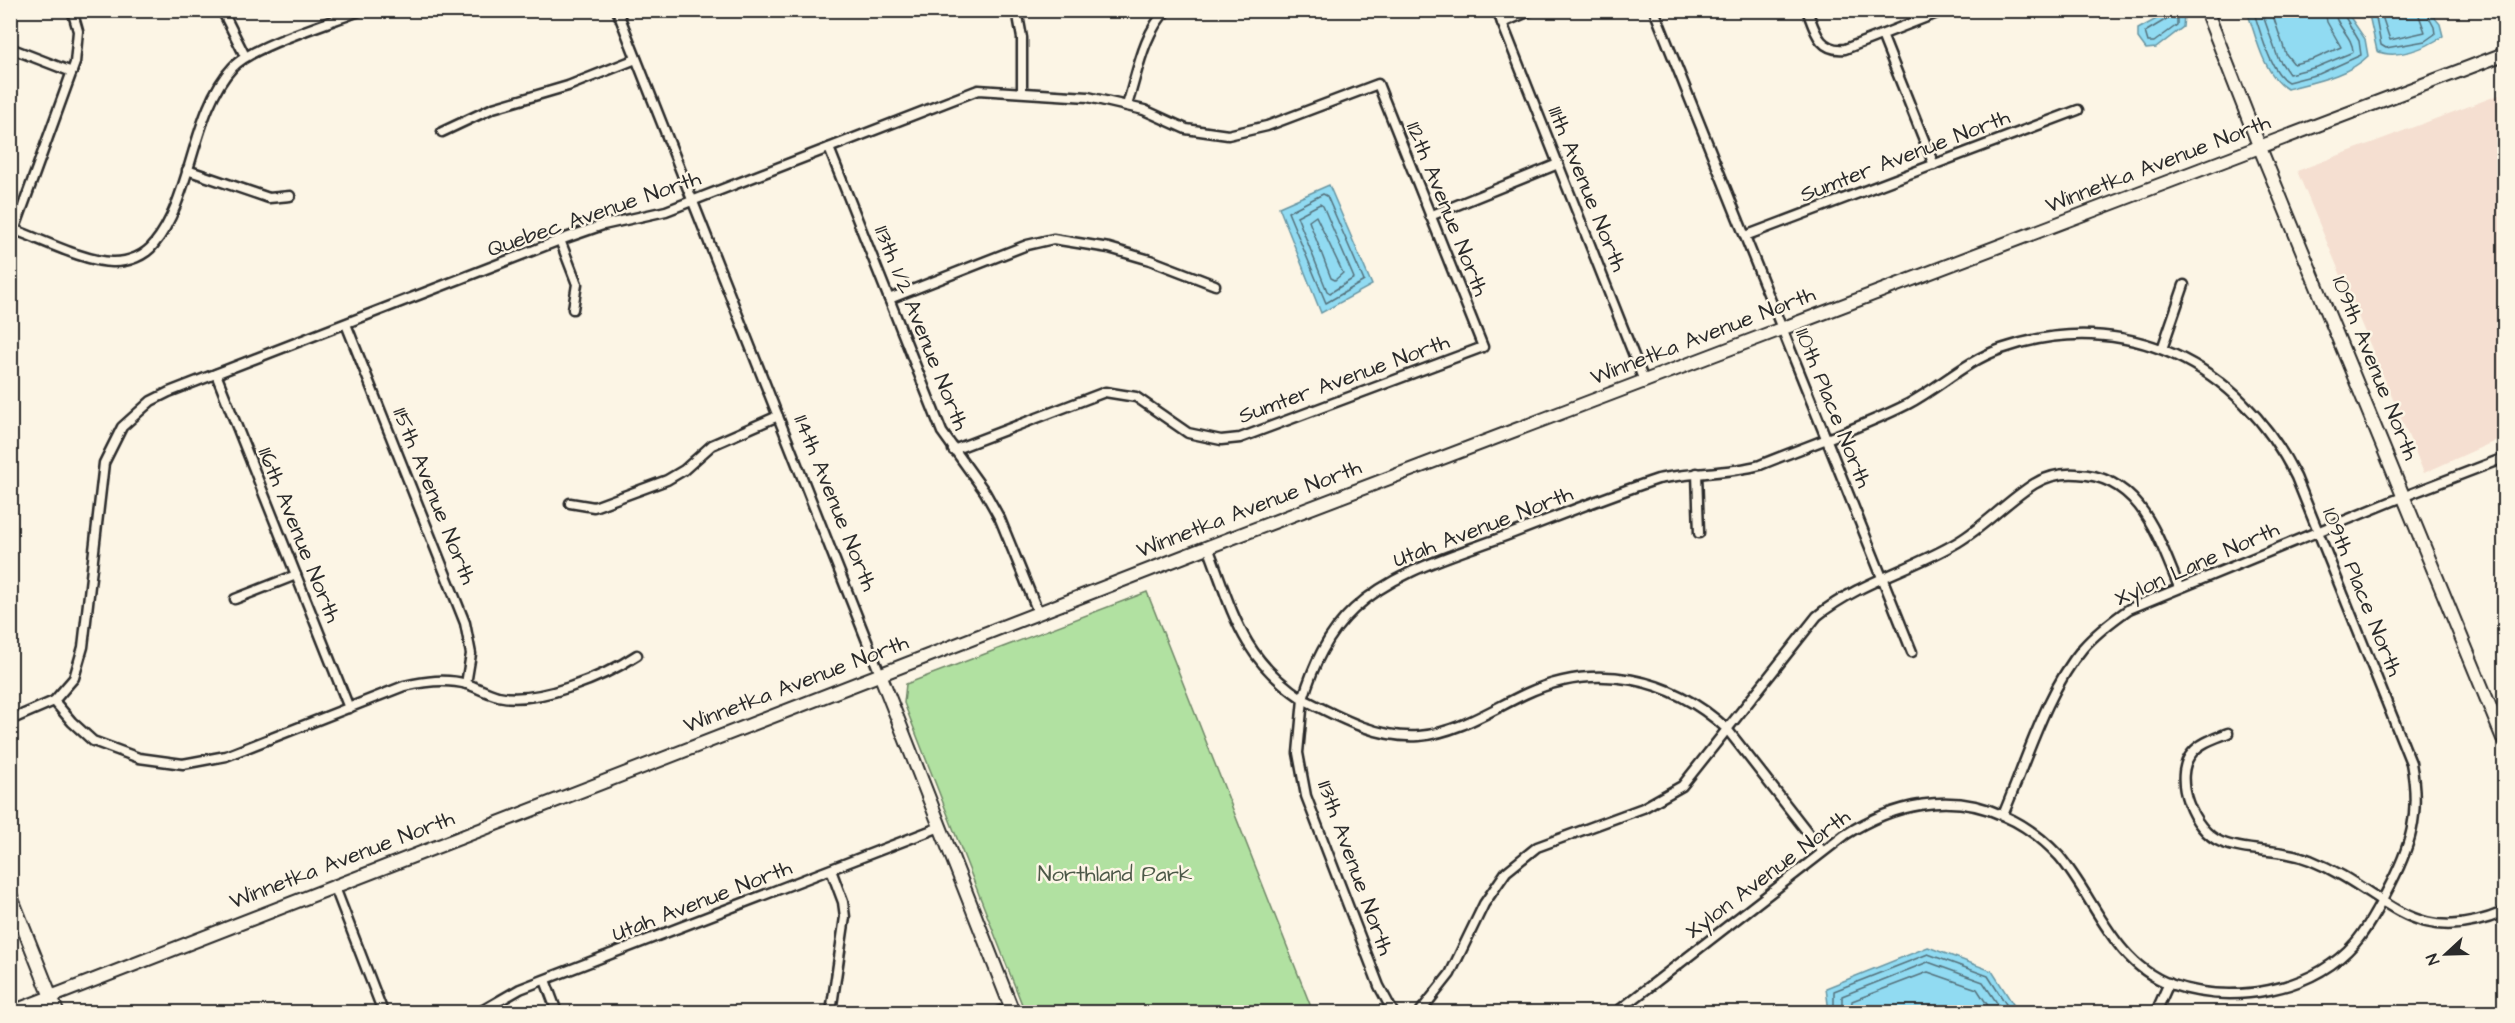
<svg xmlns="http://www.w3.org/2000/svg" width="2515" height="1023" viewBox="0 0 2515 1023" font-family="'Architects Daughter',sans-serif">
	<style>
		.built { fill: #f5dfd1 }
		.green { fill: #b1e1a1; stroke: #6e8666; stroke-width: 1.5 }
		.water { fill: #91dbf2; stroke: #6895a2; stroke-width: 1.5 }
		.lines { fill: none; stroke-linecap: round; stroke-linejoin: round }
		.shore { stroke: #54717b; stroke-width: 1.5 }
		.street-casing { stroke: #2b2b2b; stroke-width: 13 }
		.secondary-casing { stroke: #2b2b2b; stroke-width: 16 }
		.street { stroke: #fcf5e5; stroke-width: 8 }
		.secondary { stroke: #fcf5e5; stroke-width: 12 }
		.labels { text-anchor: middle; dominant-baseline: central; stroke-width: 5; stroke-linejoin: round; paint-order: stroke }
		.street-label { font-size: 22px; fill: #2b2b2b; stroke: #fcf5e5 }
		.park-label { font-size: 22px; fill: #4c5848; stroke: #fcf5e5 }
	</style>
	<rect width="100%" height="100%" fill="#fcf5e5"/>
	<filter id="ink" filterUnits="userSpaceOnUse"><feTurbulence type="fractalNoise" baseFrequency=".0167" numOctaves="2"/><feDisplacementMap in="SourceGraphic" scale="12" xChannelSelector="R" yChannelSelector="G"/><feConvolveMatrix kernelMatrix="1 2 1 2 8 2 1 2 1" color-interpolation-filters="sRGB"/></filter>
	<g filter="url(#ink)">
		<path class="built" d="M 2504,93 L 2504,437 L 2424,473 L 2297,171 Z"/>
		<path class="green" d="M 1147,592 L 1313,1012 L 1025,1012 L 904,703 L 906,684 Z"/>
		<g class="water">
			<path d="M 2171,11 L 2184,15 L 2183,27 L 2156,48 L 2146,49 L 2138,38 L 2138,29 Z"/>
			<path d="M 2247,11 L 2346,11 L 2365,39 L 2368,56 C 2348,76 2313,82 2287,89 C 2263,74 2256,36 2247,11 Z"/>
			<path d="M 2373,11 L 2429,11 L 2440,24 L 2443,36 C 2426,48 2396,60 2377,51 L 2369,15 Z"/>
			<path d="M 1329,185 L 1372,285 L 1321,313 L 1279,207 Z"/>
			<path d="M 1928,947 L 1992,971 L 2018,1012 L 1829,1012 L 1826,988 Z"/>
		</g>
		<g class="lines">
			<g class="shore">
				<path d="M 2253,10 C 2260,29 2270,73 2288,82 L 2319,74 L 2361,55 L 2359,41 L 2341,10"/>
				<path d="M 2261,10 L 2278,58 L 2289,74 L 2317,67 L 2353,52 C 2353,36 2335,26 2334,10"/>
				<path d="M 2271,10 L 2286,54 L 2294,64 L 2314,59 L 2341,47 L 2327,22 L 2325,10"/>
				<path d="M 2377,10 L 2376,18 L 2381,45 L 2386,48 L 2425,41 L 2435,34 L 2434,27 L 2425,10"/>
				<path d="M 2385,10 L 2383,19 L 2390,40 L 2425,32 L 2417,10"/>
				<path d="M 2170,17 L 2177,19 L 2177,25 L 2154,42 L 2148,42 L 2145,32 Z"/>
				<path d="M 1323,194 L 1327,196 L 1364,281 L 1326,303 L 1288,212 Z"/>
				<path d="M 1320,204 L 1323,206 L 1354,278 L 1330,293 L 1327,291 L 1297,216 Z"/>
				<path d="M 1316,216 L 1343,273 L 1335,280 L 1331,278 L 1309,221 Z"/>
				<path d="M 1834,1012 L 1834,991 L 1928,954 L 1988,976 L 2011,1012"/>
				<path d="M 1842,1012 L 1842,996 L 1928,962 L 1983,982 L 2003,1012"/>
				<path d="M 1851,1012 L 1852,1001 L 1928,972 L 1977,989 L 1992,1012"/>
			</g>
			<g class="street-casing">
				<g id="street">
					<path d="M 222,10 L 245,56"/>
					<path d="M 617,10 L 880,674"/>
					<path d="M 1017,10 L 1022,38 L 1022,92"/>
					<path d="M 1497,10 L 1644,381"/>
					<path d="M 1654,10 L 1912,652"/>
					<path d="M 1807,10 C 1815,31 1819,52 1845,49 L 1945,10"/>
					<path d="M 1502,23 L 1532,10"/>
					<path d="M 1882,35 L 1934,165"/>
					<path d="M 10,48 L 72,72"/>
					<path d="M 1127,105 C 1137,75 1143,33 1167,10"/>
					<path d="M 442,132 L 493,108 L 568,86 L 636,59"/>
					<path d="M 829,148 L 942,432 L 985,492 L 1000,519 L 1038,612"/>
					<path d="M 187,170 L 269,198 L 290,196"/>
					<path d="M 1430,216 L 1558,164"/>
					<path d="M 15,230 C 40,239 88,263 114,262 C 128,262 145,256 154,244 C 192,199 192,110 233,67 C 252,46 332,22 362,10"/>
					<path d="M 1745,236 L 2078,110"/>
					<path d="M 560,240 L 577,284 L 573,309"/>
					<path d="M 10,242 L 75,63 L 78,31 L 72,10"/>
					<path d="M 889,299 L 1027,245 L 1053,239 L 1109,248 L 1150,260 L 1215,285"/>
					<path d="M 346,324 L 465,623 L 471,654 L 466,684"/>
					<path d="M 2162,349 L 2184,285"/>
					<path d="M 216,374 L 349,708"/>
					<path d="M 1697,473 L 1699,533"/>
					<path d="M 570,503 L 594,507 L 667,480 L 684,470 L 712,445 L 778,416"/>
					<path d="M 1208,547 C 1233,612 1241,658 1303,699 L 1298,753 L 1306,796 L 1379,986 L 1393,1012"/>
					<path d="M 235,599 L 296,575"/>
					<path d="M 54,701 L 72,722 L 93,741 L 139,758 L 183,764 L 226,756 L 404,686 C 425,681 446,678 467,684 C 478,688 487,693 498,696 C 537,705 604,677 637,655"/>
					<path d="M 10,720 L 54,701 L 74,678 L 83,647 L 104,463 L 122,427 L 151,401 L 169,392 L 560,240 L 603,225 L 666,211 L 978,90 L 1088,97 L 1144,110 L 1186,129 L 1228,135 L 1267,126 L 1378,84 L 1483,347 L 1240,438 L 1221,440 L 1188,433 L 1136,397 L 1105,392 L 953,450"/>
					<path d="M 2228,733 C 2216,738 2201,742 2192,753 C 2171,777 2193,831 2221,842 C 2248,853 2280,848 2310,860 C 2388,891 2410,951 2504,912"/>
					<path d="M 2003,815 C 2026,762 2046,692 2083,648 C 2096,633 2112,621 2129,609 L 2405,496 L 2504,458"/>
					<path d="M 831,870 L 843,902 L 845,917 L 831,1012"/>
					<path d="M 334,885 L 383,1012"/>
					<path d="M 545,980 L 557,1012"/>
					<path d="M 480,1012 L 520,989 L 940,827"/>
					<path d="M 998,1012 L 1011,1008"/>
					<path d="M 1420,1012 L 1450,974 L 1484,904 L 1506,872 L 1537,847 L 1643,808 L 1682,786 L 1817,616 C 1859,582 1911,570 1958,542 C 1985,526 2007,501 2034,484 C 2047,476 2062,473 2077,474 C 2141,476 2158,538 2179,587"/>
					<path d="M 1617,1012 L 1845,835 C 1893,804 1951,791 2004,816 C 2025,825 2044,840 2059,856 C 2095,898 2113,963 2170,984 C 2231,1005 2311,993 2355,943 C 2368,928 2377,910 2386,893 C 2411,847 2421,814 2411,763 L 2296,477 C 2240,364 2125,306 2001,349 C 1966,361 1940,387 1908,404 C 1861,428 1809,445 1760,465 C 1727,474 1692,472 1658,479 C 1607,496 1558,516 1508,535 C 1455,555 1396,570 1354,609 C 1327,634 1313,666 1303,699 C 1338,717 1378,739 1419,736 C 1457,733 1491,710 1525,694 C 1595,661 1671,677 1727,729 L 1823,852"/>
					<path d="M 2156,1012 L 2169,983"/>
				</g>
			</g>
			<g class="secondary-casing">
				<g id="secondary">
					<path d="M 2206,10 L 2260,148 L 2504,741"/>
					<path d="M 880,674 L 1013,1012"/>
					<path d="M 10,894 L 57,1012"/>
					<path d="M 12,1012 L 1208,547 L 2504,54"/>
				</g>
			</g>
			<use href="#street" class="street"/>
			<use href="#secondary" class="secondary"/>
		</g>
	</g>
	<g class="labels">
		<g class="street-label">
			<text transform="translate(1905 156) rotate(-21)">Sumter Avenue North</text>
			<text transform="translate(2158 164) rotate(-21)">Winnetka Avenue North</text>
			<text transform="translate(1587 189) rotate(68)">111th Avenue North</text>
			<text transform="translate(1447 209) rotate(68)">112th Avenue North</text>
			<text transform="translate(594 214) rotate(-19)">Quebec Avenue North</text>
			<text transform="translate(921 328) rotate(68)">113th 1/2 Avenue North</text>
			<text transform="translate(1703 336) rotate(-21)">Winnetka Avenue North</text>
			<text transform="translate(2375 368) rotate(68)">109th Avenue North</text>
			<text transform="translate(1344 379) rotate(-20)">Sumter Avenue North</text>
			<text transform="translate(1833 408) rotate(68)">110th Place North</text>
			<text transform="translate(434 496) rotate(68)">115th Avenue North</text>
			<text transform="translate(835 503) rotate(68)">114th Avenue North</text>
			<text transform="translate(1249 509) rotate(-21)">Winnetka Avenue North</text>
			<text transform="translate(1483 527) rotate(-21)">Utah Avenue North</text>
			<text transform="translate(299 535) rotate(68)">116th Avenue North</text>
			<text transform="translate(2197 564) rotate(-24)">Xylon Lane North</text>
			<text transform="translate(2362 592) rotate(68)">109th Place North</text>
			<text transform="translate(796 684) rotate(-21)">Winnetka Avenue North</text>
			<text transform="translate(342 860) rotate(-21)">Winnetka Avenue North</text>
			<text transform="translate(1355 868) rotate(70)">113th Avenue North</text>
			<text transform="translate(1768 874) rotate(-37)">Xylon Avenue North</text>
			<text transform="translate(702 901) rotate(-21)">Utah Avenue North</text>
		</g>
		<g class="park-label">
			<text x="1115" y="874">Northland Park</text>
		</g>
	</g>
	<rect width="2515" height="1023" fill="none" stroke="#fcf5e5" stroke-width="36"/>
	<rect x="18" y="18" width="2479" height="987" fill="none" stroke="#2b2b2b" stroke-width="2" filter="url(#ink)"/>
	<g transform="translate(2446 954) rotate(248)" stroke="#fcf5e5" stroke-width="4.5" paint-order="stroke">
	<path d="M0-4.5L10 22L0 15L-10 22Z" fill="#2b2b2b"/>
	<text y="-9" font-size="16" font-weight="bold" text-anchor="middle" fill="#2b2b2b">N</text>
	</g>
</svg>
